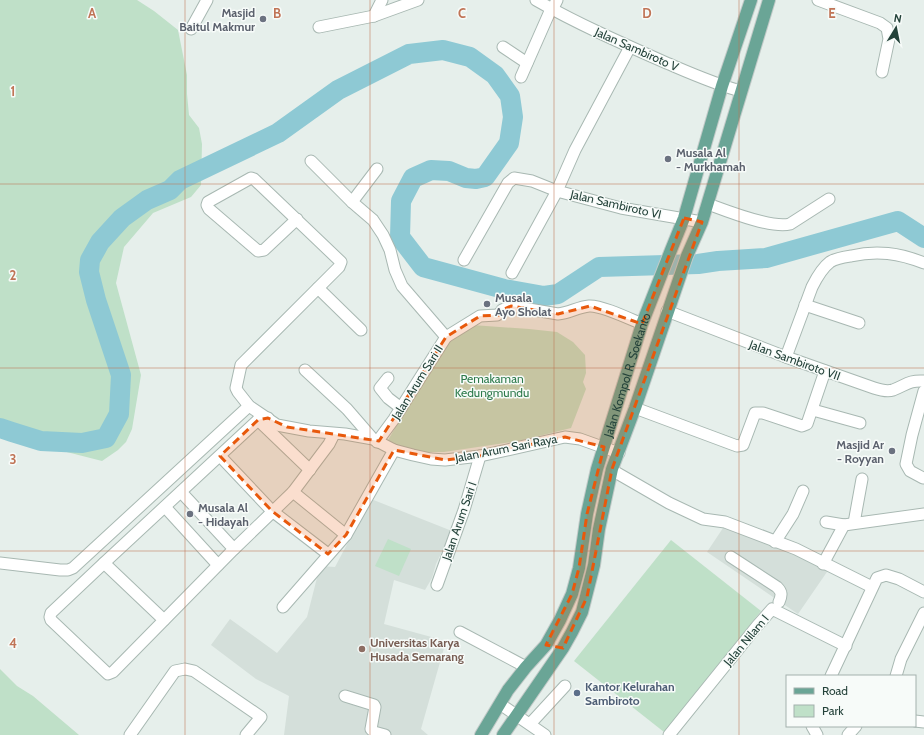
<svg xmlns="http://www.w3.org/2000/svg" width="924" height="735" viewBox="0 0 924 735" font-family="Cabin,sans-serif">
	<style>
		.built { fill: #d4dfda }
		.green { fill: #bfe0c8 }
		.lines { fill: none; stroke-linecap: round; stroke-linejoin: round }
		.river { stroke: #8ec9d4; stroke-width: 20 }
		.minor-casing { stroke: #a8b8b2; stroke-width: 13 }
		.major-casing { stroke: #c2cac8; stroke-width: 14 }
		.minor { stroke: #fff; stroke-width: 11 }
		.major { stroke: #6aa596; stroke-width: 12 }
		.marked { fill: #e8590c; fill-opacity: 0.2; stroke: #e8590c; stroke-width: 3; stroke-dasharray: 8 5; stroke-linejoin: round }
		.grid { fill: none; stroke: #c07456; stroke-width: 1; stroke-opacity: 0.55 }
		.worship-dot { fill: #6b7280; stroke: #f7fbf9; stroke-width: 1.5 }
		.education-dot { fill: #8d6e63; stroke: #f7fbf9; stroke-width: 1.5 }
		.service-dot { fill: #5c6f8a; stroke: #f7fbf9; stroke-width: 1.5 }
		.labels { text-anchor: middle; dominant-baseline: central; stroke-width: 3; stroke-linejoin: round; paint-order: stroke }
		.worship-label { font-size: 12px; font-weight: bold; fill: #5b616d; stroke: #f7fbf9; text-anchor: start }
		.street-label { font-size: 12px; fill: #24423a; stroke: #f7fbf9 }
		.park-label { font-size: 12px; fill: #2d7a4b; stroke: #f7fbf9 }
		.education-label { font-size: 12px; font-weight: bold; fill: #785e54; stroke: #f7fbf9; text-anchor: start }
		.service-label { font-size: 12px; font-weight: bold; fill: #4e5e75; stroke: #f7fbf9; text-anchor: start }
		.grid-label { font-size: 13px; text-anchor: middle; font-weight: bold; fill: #c07456; stroke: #f7fbf9; stroke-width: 3; stroke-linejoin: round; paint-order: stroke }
	</style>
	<rect width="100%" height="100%" fill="#e6efeb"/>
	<g class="built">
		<path d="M 371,499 L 452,531 L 436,564 L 432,578 L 425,590 L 394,580 L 384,624 L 446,641 L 421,729 L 428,735 L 284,735 L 289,696 L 256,679 L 211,645 L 230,619 L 277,653 L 307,617 L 320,566 L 335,567 Z"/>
		<path d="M 725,525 L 739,534 L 742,530 L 829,569 L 798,614 L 707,552 Z"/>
	</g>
	<g class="green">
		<path d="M 0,0 L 137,0 L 154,11 L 178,30 L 187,75 L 187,94 L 189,115 L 199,128 L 202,144 L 201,185 L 191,197 L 153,213 L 124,247 L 116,283 L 141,375 L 132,429 L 126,442 L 118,450 L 102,461 L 0,435 Z"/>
		<path d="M 472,325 L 529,329 L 557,332 L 573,342 L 585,355 L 586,373 L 583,382 L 586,389 L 571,428 L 519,441 L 444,452 L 411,452 L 387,442 L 427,372 L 450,342 Z"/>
		<path d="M 388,539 L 411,549 L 399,576 L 375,566 Z"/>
		<path d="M 671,540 L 761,611 L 664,732 L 574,661 Z"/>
		<path d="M 0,669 L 17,686 L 33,696 L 79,735 L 0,735 Z"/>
	</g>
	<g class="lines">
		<path class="river" d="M 0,428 L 12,432 L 41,441 L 82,443 L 106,438 L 119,414 L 121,375 L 96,300 L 89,272 L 90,260 L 100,242 L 122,218 L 147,200 L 170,190 L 180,180 L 278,133 L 338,90 L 409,54 L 443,50 L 470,57 L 495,75 L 510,96 L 513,117 L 509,143 L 485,177 L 476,179 L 466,178 L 449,171 L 431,170 L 413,178 L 401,201 L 400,237 L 423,267 L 504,289 L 544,296 L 558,294 L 599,267 L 698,264 L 718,261 L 766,258 L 898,221 L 924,238"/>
		<g class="minor-casing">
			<g id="minor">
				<path d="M 536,0 C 576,23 619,42 662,61 C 688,72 714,84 741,91"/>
				<path d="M 818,0 L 880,23 L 887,28 L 889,39 L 882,72"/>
				<path d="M 552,10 L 557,0"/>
				<path d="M 374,16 L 382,0"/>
				<path d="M 319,27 L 374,16 L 418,0"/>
				<path d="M 191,29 L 207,0"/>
				<path d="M 503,47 L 527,63"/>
				<path d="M 521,77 L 551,9"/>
				<path d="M 311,161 L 352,202 L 373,220 L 383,235 L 390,250 L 395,270 L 402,286 L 446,337"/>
				<path d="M 352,202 L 377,169"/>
				<path d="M 708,204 C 727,211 772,229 790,224 L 829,199"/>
				<path d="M 297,219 L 264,250 L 258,251 L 209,209 L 207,205 L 208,202 L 251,178 L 254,179 L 341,262 L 339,267 L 241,365 L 236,388 L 238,392 L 249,406 L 277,425 L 309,431 L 345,434 L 373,439 L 394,450 L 413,455 L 431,459 L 445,460 L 480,456 L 565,437 L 580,439 L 619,453"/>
				<path d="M 464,260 L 508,183 L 514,178 L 532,181 L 557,191 L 621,208 L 702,222"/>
				<path d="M 512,273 L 557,191 L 575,150 L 630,47"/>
				<path d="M 318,288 L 361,330"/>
				<path d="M 805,305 L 859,323"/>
				<path d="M 667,311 L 786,357 L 874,388 C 880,390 887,392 893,390 C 906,385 909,380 924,381"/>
				<path d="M 786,357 L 812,287 C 816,279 822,268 830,262 C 836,258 844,257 851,256 C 877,250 899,253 924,263"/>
				<path d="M 305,370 L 347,409 L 373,439"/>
				<path d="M 388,378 L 380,388 L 388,398 L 401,408"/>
				<path d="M 635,408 L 737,446 L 743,445 L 755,413 L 763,413 L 802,426 L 807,424 L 825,371"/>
				<path d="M 813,410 L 860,423"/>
				<path d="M 268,418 L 258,420 L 104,563 L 51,613 L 50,617 L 51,620 L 108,674 L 113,672 L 234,549 L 293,492 L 329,444 L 334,434"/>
				<path d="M 258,420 L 310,470"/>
				<path d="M 377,442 L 394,419 L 446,337 L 480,316 L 497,315 L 500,313 L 502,310 L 511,306 L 558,314 C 569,313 578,307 589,306 C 601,305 630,319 642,324"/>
				<path d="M 220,456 L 272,511 L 328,554"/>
				<path d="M 612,469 L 617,473 L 669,503 L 703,519 L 725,522 L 796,549 L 872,587"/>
				<path d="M 923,478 L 910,471 L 906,464 L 912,435 L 924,391"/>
				<path d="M 181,492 L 234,549"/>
				<path d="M 293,492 L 346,535"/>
				<path d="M 165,507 L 218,565"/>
				<path d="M 826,522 L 844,525 L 924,514"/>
				<path d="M 854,523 L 862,479"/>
				<path d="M 775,542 L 793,514 L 803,491"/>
				<path d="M 731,557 L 777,587 C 782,592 782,595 779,602"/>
				<path d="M 0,563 L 60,570 L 68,570 L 73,568 L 249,406"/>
				<path d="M 104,563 L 164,620"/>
				<path d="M 823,564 L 844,525"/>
				<path d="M 437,585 L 464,510 L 480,456"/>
				<path d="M 283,607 L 346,535 L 394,450"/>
				<path d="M 460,632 L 526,667"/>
				<path d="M 831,676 L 877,578 L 886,575 L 899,579 L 924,592"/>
				<path d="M 896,676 L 901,659 L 924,613"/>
				<path d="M 345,696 L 374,705 L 375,707 L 371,729 L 374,732 L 385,735"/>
				<path d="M 500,704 L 545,735"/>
				<path d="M 915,721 L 924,722"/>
				<path d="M 530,724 L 565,686"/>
				<path d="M 812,726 L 817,735"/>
				<path d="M 130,735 L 175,671 L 185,669 L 194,671 L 261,717 L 246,735"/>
				<path d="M 669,735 L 757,626 L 772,609 L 846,646"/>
				<path d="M 848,735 L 856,726"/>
			</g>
		</g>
		<g class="major-casing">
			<g id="major">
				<path id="s1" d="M 481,735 L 508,690 L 526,667 L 546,645 L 560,620 L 572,594 L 579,568 L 587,514 L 597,469 L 642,324 L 671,250 L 684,218 L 722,86 L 751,0"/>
				<path d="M 503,735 L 563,648 L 572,632 L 582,612 L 594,565 L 599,529 L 612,469 L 635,408 L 687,256 L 702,222 L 769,0"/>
			</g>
		</g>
		<use href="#minor" class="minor"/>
		<use href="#major" class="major"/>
	</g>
	<path class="marked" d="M 684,218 L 702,222 L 612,469 L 587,597 L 563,648 L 546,645 L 572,594 L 579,568 L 587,514 L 604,447 L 565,437 L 480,456 L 445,460 L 394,450 L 346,535 L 328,554 L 272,511 L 220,456 L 258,420 L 268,418 L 287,427 L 379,441 L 446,337 L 480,316 L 500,315 L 502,310 L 511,306 L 558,314 L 590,306 L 642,324 Z"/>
	<path class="grid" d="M 185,0 L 185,735M 370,0 L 370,735M 554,0 L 554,735M 739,0 L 739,735M 0,184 L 924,184M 0,368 L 924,368M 0,551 L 924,551"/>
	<g class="worship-dot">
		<circle cx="263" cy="19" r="4"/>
		<circle cx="668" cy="159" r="4"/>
		<circle cx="487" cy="304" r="4"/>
		<circle cx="892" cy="451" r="4"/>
		<circle cx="190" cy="514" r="4"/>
	</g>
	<circle class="education-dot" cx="362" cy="649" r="4"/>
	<circle class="service-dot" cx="577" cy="693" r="4"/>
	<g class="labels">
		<g class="worship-label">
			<text x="255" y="12" text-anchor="end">Masjid<tspan x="255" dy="14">Baitul Makmur</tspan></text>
			<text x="676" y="152">Musala Al<tspan x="676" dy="14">- Murkhamah</tspan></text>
			<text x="495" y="297">Musala<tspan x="495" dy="14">Ayo Sholat</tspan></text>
			<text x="884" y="444" text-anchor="end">Masjid Ar<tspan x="884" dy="14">- Royyan</tspan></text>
			<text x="198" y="507">Musala Al<tspan x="198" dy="14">- Hidayah</tspan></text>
		</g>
		<g class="street-label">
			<text transform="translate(637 49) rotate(24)">Jalan Sambiroto V</text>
			<text transform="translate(616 204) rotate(13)">Jalan Sambiroto VI</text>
			<text transform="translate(795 360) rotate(20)">Jalan Sambiroto VII</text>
			<text stroke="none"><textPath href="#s1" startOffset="395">Jalan Kompol R. Soekanto</textPath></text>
			<text transform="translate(417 382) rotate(-58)">Jalan Arum Sari II</text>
			<text transform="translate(506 448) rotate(-11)">Jalan Arum Sari Raya</text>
			<text transform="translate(459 521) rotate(-71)">Jalan Arum Sari I</text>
			<text transform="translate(746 640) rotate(-50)">Jalan Nilam I</text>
		</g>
		<g class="park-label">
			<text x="492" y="378">Pemakaman<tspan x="492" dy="14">Kedungmundu</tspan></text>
		</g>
		<g class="education-label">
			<text x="370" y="642">Universitas Karya<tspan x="370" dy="14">Husada Semarang</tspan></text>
		</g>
		<g class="service-label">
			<text x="585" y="686">Kantor Kelurahan<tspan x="585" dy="14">Sambiroto</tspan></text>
		</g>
	</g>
	<g class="grid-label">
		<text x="92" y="18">A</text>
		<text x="277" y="18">B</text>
		<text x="462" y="18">C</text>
		<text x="647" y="18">D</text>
		<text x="832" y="18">E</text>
		<text x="13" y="96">1</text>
		<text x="13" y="280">2</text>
		<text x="13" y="464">3</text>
		<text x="13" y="648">4</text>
	</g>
	<rect x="786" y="675" width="130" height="52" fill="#f7fbf9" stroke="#a3b1ad"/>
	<rect x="794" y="688" width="20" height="6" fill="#6aa596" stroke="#a3b1ad"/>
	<text x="822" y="695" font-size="12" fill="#24423a">Road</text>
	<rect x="794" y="705" width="20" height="12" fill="#bfe0c8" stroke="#a3b1ad"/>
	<text x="822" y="715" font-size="12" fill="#24423a">Park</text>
	<g transform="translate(896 28) rotate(10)" stroke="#f7fbf9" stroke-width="3" paint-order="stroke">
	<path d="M0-3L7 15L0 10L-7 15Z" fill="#24423a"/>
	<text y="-6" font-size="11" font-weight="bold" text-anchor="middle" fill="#24423a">N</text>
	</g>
</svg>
